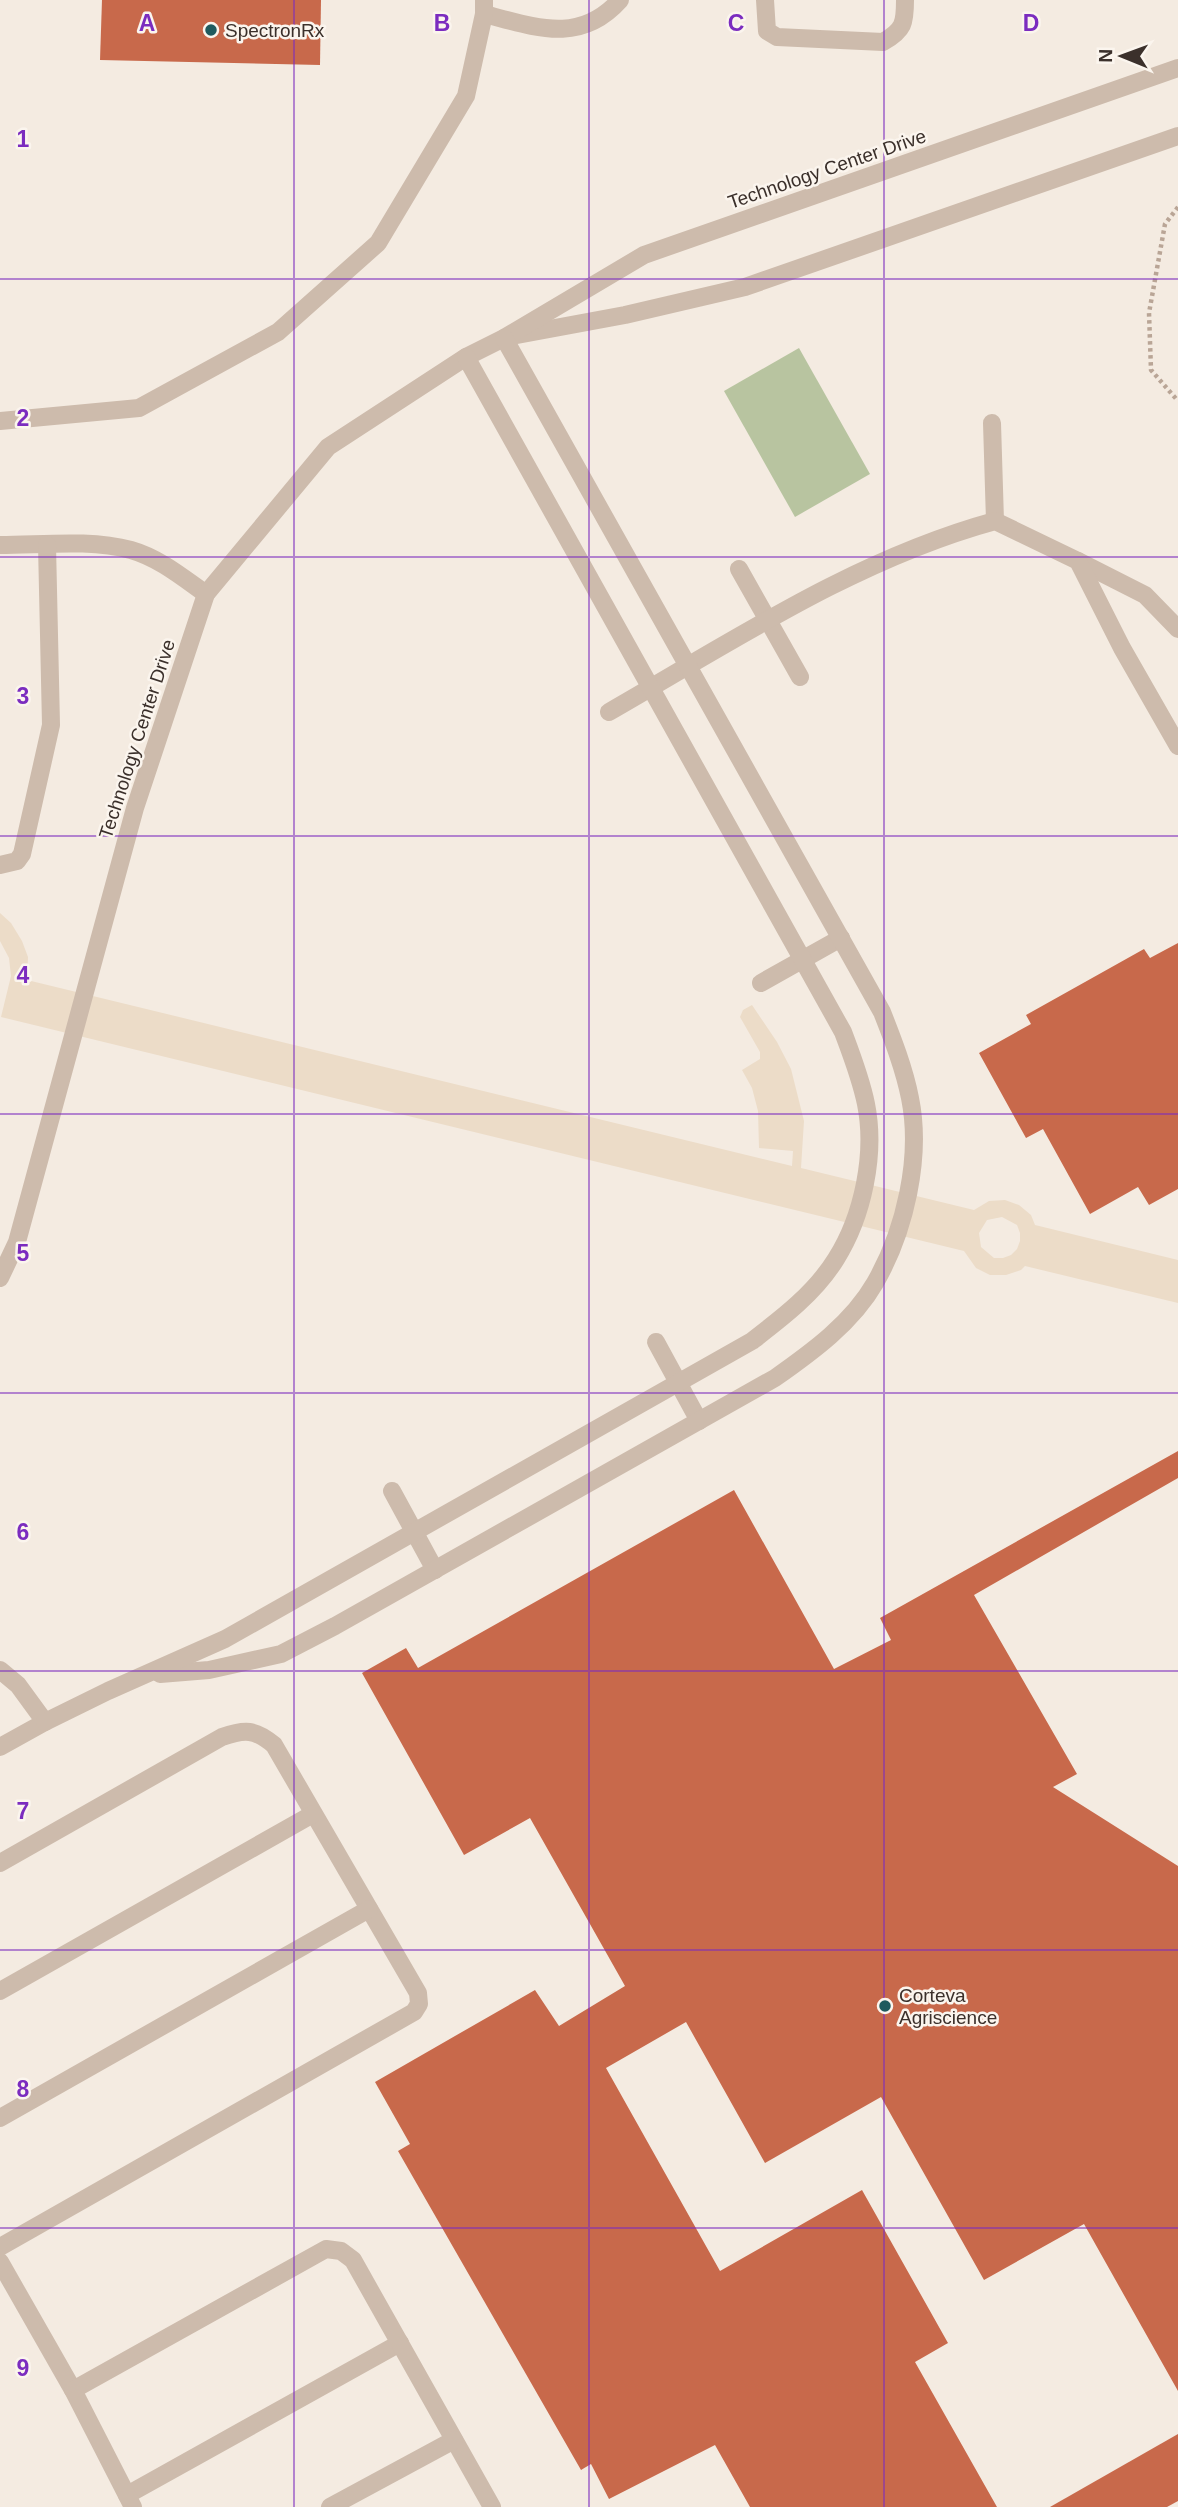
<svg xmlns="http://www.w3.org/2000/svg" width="1178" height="2507" viewBox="0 0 1178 2507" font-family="Arial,sans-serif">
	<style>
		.green { fill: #b8c4a0 }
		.plaza { fill: #ecdcc8; fill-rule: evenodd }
		.building { fill: #c8694b }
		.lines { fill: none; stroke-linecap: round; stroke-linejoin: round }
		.path { stroke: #b9a596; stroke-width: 4.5; stroke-dasharray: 3.5 3.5; stroke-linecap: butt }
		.minor { stroke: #cdbbac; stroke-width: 18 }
		.grid { fill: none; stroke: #7b2cbf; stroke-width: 2; stroke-opacity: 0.55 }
		.poi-dot { fill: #1f5a5e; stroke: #fbf5ee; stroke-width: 2.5 }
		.labels { text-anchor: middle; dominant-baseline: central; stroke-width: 5; stroke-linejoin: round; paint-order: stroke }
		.poi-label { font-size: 19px; fill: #3b302b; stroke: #fbf5ee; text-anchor: start }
		.street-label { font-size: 19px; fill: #3b302b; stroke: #fbf5ee }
		.grid-label { font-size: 23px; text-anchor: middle; font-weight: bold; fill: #7b2cbf; stroke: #fbf5ee; stroke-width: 5; stroke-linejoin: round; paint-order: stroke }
	</style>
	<rect width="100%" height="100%" fill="#f4ebe1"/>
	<path class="green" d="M 799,348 L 870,474 L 795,517 L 724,391 Z"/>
	<path class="plaza" d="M 0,913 L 11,923 L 22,941 L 28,957 L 27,980 L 792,1166 L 793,1151 L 759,1148 L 758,1111 L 752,1088 L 742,1070 L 760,1059 L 760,1052 L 740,1017 L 743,1010 L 752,1005 L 777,1042 L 791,1069 L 804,1121 L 801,1168 L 974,1210 L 989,1201 L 1005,1200 L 1019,1205 L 1031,1215 L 1035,1225 L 1178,1260 L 1178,1303 L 1025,1266 L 1021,1270 L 1006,1275 L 990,1275 L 976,1268 L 964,1251 L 1,1017 L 11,976 L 9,958 L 0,941 ZM 1002,1217 L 1017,1225 L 1020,1233 L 1020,1241 L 1017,1249 L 1011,1255 L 1003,1258 L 994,1258 L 981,1247 L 979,1233 L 987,1220 Z"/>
	<g class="building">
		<path d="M 102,0 L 321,0 L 320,65 L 100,60 Z"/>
		<path d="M 1178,943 L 1178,1189 L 1149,1205 L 1138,1187 L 1090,1214 L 1043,1129 L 1026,1138 L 979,1053 L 1031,1024 L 1026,1015 L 1144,949 L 1150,958 Z"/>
		<path d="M 1178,1451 L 1178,1478 L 974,1595 L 1077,1774 L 1053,1787 L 1178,1866 L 1178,2391 L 1084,2224 L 984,2280 L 881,2097 L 765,2163 L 686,2022 L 606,2068 L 720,2271 L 862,2190 L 948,2343 L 915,2362 L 997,2507 L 750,2507 L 715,2445 L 609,2499 L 591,2464 L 581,2470 L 398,2151 L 410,2144 L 375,2082 L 535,1990 L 559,2026 L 625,1986 L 530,1818 L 464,1855 L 362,1673 L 406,1648 L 418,1668 L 734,1490 L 834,1669 L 891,1640 L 880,1618 Z"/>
		<path d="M 1178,2434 L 1178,2501 L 1167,2507 L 1050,2507 Z"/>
	</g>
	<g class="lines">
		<path class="path" d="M 1178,207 L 1165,224 L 1149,313 L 1151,370 L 1178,401"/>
		<g class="minor">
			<path d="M 765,0 L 767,31 L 777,37 L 883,42 C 904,30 905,23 905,0"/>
			<path d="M 484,14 C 535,27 580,45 620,0"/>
			<path d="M 517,335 L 625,315 L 745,287 L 1178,136"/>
			<path d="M 0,421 L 139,408 L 278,332 L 378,243 L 466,96 L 484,14 L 484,0"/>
			<path d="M 992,423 L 995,521"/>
			<path d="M 0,545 C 42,545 90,539 131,550 C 159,558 182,577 206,594"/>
			<path d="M 1078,561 L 1145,595 L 1178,629"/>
			<path d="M 739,569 L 800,677"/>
			<path d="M 609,712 C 733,641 856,559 995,521 L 1078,561 L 1122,648 L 1178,746"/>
			<path d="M 0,865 L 17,861 L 22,854 L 51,725 L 47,545"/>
			<path d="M 761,983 L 841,938"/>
			<path d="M 0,1278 L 17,1242 L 135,808 L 206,594 L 328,447 L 466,357 L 504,338 L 644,255 L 1178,68"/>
			<path d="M 656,1342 L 699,1421"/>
			<path d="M 392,1491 L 435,1570"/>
			<path d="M 0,1670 L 18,1685 L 45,1722 L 0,1747"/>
			<path d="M 160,1674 L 209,1670 L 281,1654 L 335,1626 L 775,1378 C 812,1352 852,1323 875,1283 C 905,1231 922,1157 910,1098 C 904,1068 893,1040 882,1012 L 504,338"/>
			<path d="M 45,1722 L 108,1691 L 225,1639 L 752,1341 C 782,1318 815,1293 836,1259 C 863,1216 876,1154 866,1104 C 861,1079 852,1056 843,1032 L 466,357"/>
			<path d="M 0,1863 L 222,1737 C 245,1729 255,1729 274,1745 L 418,1993 L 419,2004 L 414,2012 L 0,2247"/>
			<path d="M 0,1991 L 313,1814"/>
			<path d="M 0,2118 L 369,1909"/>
			<path d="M 0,2262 L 73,2390"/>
			<path d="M 127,2495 L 400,2343"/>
			<path d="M 133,2507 L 73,2390 L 326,2249 L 341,2251 L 353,2260 L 492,2507"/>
			<path d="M 330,2507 L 454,2440"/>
		</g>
	</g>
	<path class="grid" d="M 294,0 L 294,2507M 589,0 L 589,2507M 884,0 L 884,2507M 0,279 L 1178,279M 0,557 L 1178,557M 0,836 L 1178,836M 0,1114 L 1178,1114M 0,1393 L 1178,1393M 0,1671 L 1178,1671M 0,1950 L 1178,1950M 0,2228 L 1178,2228"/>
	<g class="poi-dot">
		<circle cx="211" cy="30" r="7"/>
		<circle cx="885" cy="2006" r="7"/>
	</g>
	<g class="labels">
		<g class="poi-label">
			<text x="225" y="30">SpectronRx</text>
			<text x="899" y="1995">Corteva<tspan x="899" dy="22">Agriscience</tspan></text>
		</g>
		<g class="street-label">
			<text transform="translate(827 169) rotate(-19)">Technology Center Drive</text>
			<text transform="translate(137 739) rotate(-72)">Technology Center Drive</text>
		</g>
	</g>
	<g class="grid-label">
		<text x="147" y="31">A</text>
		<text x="442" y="31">B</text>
		<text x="736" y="31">C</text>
		<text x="1031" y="31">D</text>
		<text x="23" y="147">1</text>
		<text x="23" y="426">2</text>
		<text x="23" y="704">3</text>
		<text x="23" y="983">4</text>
		<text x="23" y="1261">5</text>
		<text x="23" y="1540">6</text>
		<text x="23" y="1819">7</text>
		<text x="23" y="2097">8</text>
		<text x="23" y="2376">9</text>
	</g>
	<g transform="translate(1122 56) rotate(271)" stroke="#fbf5ee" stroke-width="5" paint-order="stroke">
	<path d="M0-5L12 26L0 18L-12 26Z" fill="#3b302b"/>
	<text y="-10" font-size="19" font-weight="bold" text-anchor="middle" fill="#3b302b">N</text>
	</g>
</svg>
